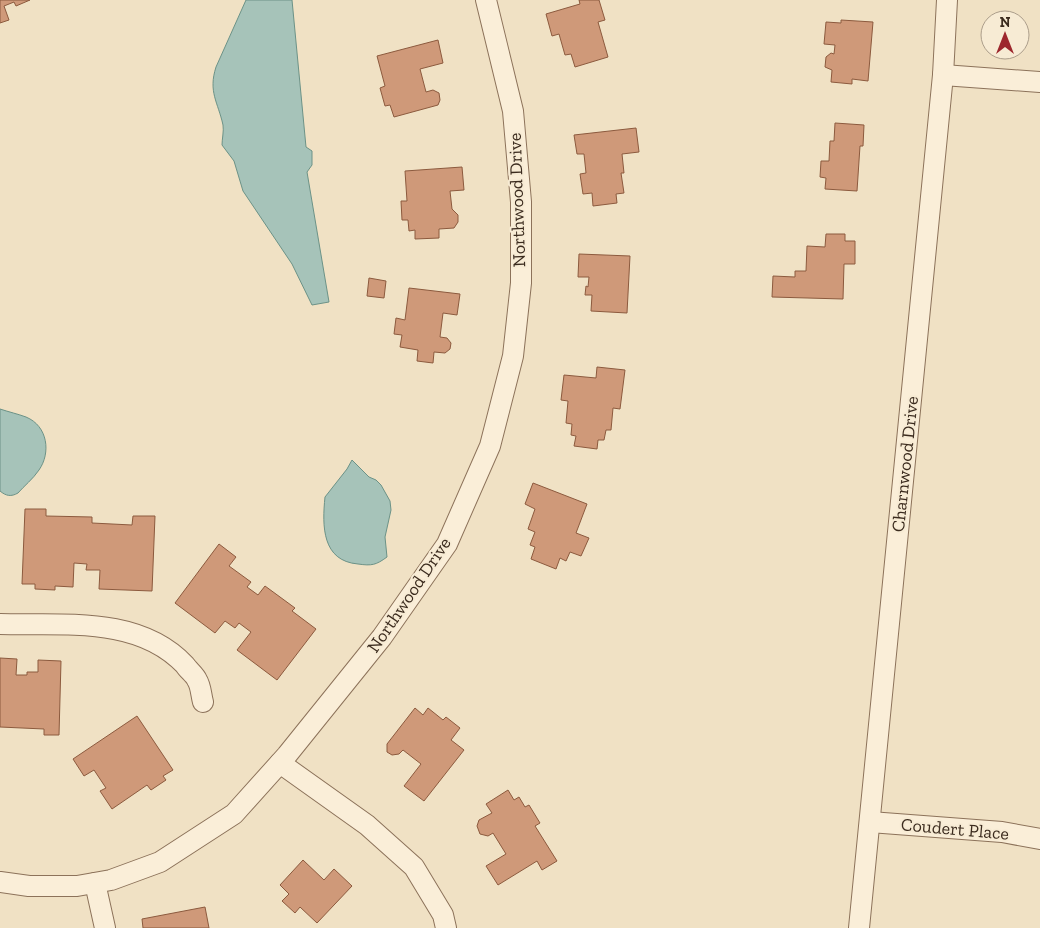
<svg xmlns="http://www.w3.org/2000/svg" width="1040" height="928" viewBox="0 0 1040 928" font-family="'Zilla Slab',serif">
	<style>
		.water { fill: #a6c3b9; stroke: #6c9287 }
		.building { fill: #cf9979; stroke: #8c5a3e }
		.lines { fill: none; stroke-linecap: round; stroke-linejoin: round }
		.street-casing { stroke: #8c725a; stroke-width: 22 }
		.street { stroke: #faeed8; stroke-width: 20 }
		.labels { text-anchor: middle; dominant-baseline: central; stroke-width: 4; stroke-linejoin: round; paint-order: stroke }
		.street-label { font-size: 18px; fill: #3b2b1e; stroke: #f7ebd4 }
	</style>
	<rect width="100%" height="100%" fill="#f0e1c4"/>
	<g class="water">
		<path d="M 246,0 L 292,0 L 306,147 L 312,151 L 312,165 L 307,172 L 329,302 L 312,305 L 292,264 L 243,191 L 234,161 L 222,145 C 222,139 224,131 223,125 C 218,102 208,92 216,67 Z"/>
		<path d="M 0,409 C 9,412 18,414 26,417 C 48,426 51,453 39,470 C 33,479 24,486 18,493 C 11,497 6,496 0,491 Z"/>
		<path d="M 352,460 L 369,477 L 376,480 L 381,485 L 390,501 L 391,510 L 385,537 L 387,557 C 376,565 372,566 358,564 C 322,561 322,526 325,497 L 347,469 Z"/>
	</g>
	<g class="building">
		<path d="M 0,0 L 30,0 L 16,6 L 14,2 L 4,6 L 9,20 L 0,23 Z"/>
		<path d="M 579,0 L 599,0 L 605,20 L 598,22 L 608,57 L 575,67 L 571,54 L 565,55 L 559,34 L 552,36 L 546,14 L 580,4 Z"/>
		<path d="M 841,20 L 873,22 L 868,81 L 852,79 L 852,84 L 831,82 L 832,70 L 825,67 L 826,57 L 831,53 L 834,54 L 835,45 L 824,44 L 826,22 L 841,23 Z"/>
		<path d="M 438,40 L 443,63 L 420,69 L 426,92 L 433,90 L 439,93 L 440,100 L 438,105 L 394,117 L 390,105 L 385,106 L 380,88 L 385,86 L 377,56 Z"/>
		<path d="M 835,123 L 864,125 L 863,146 L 860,146 L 857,191 L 825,189 L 826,178 L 820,177 L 821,161 L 829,161 L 830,141 L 834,141 Z"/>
		<path d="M 636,128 L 639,152 L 622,154 L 624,173 L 621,173 L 624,193 L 616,194 L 617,203 L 593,206 L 592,193 L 583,194 L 580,174 L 586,173 L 584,154 L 577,154 L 574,135 Z"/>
		<path d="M 462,167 L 464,190 L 450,191 L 452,209 L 458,215 L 458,222 L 454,228 L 439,229 L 439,238 L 415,239 L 415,230 L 409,231 L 408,220 L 402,220 L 401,201 L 407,201 L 405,171 Z"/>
		<path d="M 826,234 L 845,234 L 845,241 L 855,241 L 855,264 L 844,264 L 843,299 L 772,297 L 773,276 L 795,277 L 795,271 L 806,271 L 807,246 L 825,247 Z"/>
		<path d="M 579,254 L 630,256 L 627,313 L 591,311 L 592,295 L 585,295 L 586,286 L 588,287 L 589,277 L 578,277 Z"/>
		<path d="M 369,278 L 386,281 L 384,298 L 367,296 Z"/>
		<path d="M 409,288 L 460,294 L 457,315 L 443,313 L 440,337 L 447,338 L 451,343 L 450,349 L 445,353 L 434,352 L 433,363 L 417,361 L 418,350 L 400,347 L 402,335 L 394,334 L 396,318 L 405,320 Z"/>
		<path d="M 597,367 L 625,370 L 620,409 L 613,408 L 611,430 L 606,430 L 604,440 L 598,440 L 597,449 L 574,446 L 576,436 L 571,435 L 572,424 L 566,423 L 568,401 L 561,400 L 564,375 L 596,378 Z"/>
		<path d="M 533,483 L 587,504 L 576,533 L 589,538 L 581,556 L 570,552 L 566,561 L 560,558 L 556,569 L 531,559 L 535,547 L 530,545 L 535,532 L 528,529 L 535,509 L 525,504 Z"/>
		<path d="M 25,509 L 46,509 L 46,516 L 92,517 L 92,523 L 132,525 L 133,516 L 155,516 L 152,591 L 99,589 L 100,570 L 86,570 L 87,564 L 74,563 L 73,587 L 55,586 L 55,590 L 35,589 L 35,584 L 22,584 Z"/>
		<path d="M 219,544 L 236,557 L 229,566 L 251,582 L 247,587 L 258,595 L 265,586 L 295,608 L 292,611 L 316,629 L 277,680 L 237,650 L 251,632 L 239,623 L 235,628 L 225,621 L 215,633 L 175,603 Z"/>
		<path d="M 0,658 L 17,659 L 16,675 L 27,675 L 27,672 L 38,672 L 38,660 L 61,661 L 59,735 L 44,735 L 44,729 L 0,727 Z"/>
		<path d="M 415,708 L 423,715 L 428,708 L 443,720 L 446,717 L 460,728 L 451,740 L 464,750 L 424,801 L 404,786 L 421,764 L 403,750 L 399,754 L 392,755 L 387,752 L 387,744 Z"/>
		<path d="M 137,716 L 173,770 L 163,776 L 166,780 L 151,790 L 147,785 L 112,809 L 100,791 L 106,788 L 94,770 L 84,776 L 73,759 Z"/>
		<path d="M 508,790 L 514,800 L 519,797 L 525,807 L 529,805 L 540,823 L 535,826 L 557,861 L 542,870 L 537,861 L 498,885 L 486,866 L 506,854 L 493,833 L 488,836 L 480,834 L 477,826 L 479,820 L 492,813 L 486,804 Z"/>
		<path d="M 303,860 L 324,880 L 334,869 L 352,886 L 317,923 L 300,907 L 295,913 L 282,901 L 289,894 L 280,885 Z"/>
		<path d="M 205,907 L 209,928 L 143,928 L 142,919 Z"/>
	</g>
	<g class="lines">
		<g class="street-casing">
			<g id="street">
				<path d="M 943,75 L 1040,82"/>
				<path d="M 0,624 C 62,626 138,615 185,665 C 188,670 195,675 197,680 C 201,686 201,695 203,702"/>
				<path d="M 280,763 L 367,825 L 414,867 L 443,915 L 446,928"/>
				<path d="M 870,822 L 1002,832 L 1040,839"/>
				<path d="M 0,882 L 29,886 L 77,886 L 111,880 L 160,862 L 234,814 L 287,755 L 382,637 L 447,544 L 490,446 L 513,356 L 521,283 L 521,202 L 513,111 L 486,0"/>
				<path d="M 95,883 L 105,928"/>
				<path d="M 859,928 L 943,75 L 947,0"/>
			</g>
		</g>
		<use href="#street" class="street"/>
	</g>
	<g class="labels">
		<g class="street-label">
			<text transform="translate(517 200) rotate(-92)">Northwood Drive</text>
			<text transform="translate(905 464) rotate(-84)">Charnwood Drive</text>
			<text transform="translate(409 595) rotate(-56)">Northwood Drive</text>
			<text transform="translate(955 829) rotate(5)">Coudert Place</text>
		</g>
	</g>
	<g transform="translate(1005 35)"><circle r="24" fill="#f7ebd4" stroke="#ac9e8b"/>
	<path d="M0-4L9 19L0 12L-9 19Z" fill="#9d272d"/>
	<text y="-8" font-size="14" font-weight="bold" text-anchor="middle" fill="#3b2b1e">N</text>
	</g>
</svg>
